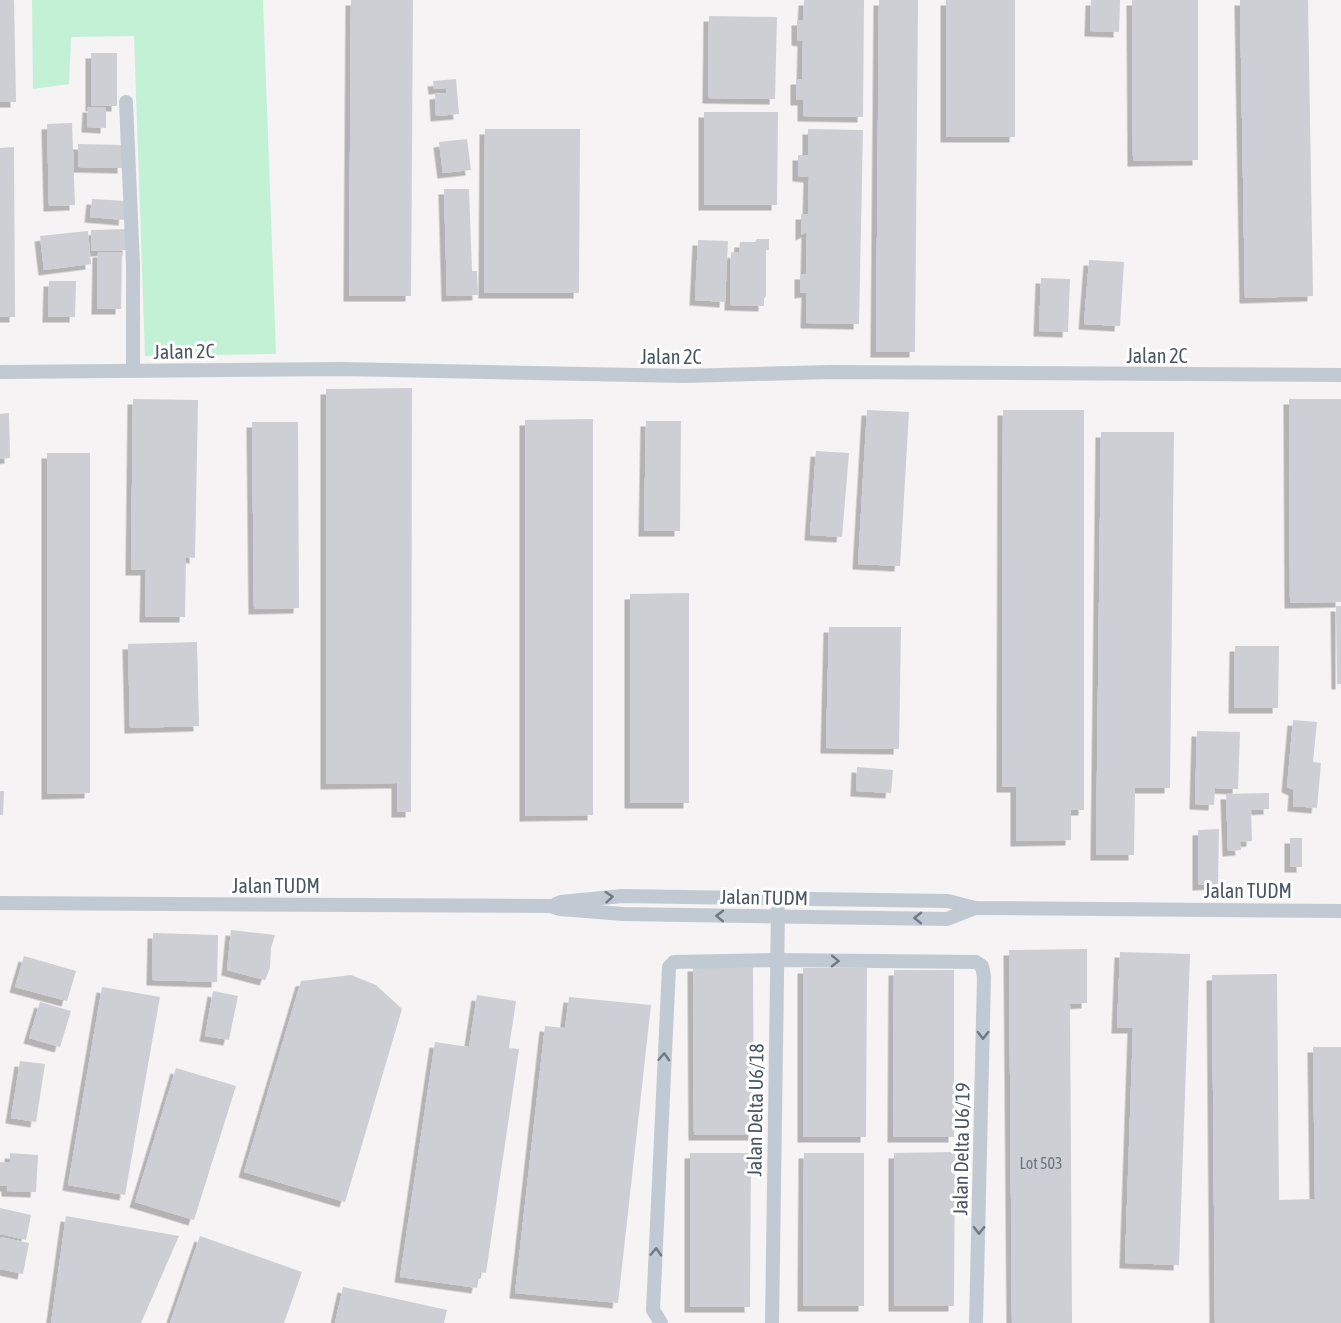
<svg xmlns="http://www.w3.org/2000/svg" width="1341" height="1323" viewBox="0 0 1341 1323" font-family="'Asap Condensed',sans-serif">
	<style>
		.green { fill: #c3f1d5 }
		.building { fill: #cdcfd5; filter: url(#shadow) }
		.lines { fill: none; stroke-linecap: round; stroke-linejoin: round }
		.street { stroke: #c1cad2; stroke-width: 14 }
		.oneway { stroke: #6e7983 }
		.labels { text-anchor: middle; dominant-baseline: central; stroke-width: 6; stroke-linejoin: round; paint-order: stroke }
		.number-label { font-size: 16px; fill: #6b747e }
		.street-label { font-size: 20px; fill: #4a5661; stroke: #fff }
	</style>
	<defs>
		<filter id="shadow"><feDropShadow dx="-5.5" dy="5.5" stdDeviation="0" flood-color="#0004"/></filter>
	</defs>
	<rect width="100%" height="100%" fill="#f5f3f3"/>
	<path class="green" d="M 32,0 L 263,0 L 276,354 L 145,356 L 134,36 L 71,37 L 69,84 L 33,89 Z"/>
	<g class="building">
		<path d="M 0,0 L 14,0 L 16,102 L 0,102 Z"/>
		<path d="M 351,0 L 413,0 L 411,296 L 349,296 Z"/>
		<path d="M 804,0 L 864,0 L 863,117 L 803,116 L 803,100 L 796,100 L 796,79 L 802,79 L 803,41 L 797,40 L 797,20 L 803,20 Z"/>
		<path d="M 879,0 L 918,0 L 915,352 L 876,352 Z"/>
		<rect x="946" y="0" width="69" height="137"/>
		<path d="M 1091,0 L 1120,0 L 1119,32 L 1090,31 Z"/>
		<path d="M 1132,0 L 1198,0 L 1198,160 L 1133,161 Z"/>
		<path d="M 1240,0 L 1308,0 L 1313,296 L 1245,298 Z"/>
		<path d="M 709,16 L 777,17 L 775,99 L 708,98 Z"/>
		<rect x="91" y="53" width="26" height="53"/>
		<path d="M 456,79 L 459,114 L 436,116 L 435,94 L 447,93 L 446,88 L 434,89 L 433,81 Z"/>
		<path d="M 88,107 L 106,108 L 106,128 L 87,127 Z"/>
		<path d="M 704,112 L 778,112 L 777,205 L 704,205 Z"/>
		<path d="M 72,123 L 75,205 L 49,206 L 47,124 Z"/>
		<path d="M 485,129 L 580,129 L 579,293 L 484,293 Z"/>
		<path d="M 808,129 L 863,130 L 859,324 L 806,323 L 807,292 L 800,293 L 800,274 L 806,274 L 807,232 L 801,235 L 801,214 L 808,214 L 809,177 L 798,176 L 798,155 L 808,155 Z"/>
		<path d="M 467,139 L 471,170 L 443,173 L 439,142 Z"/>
		<path d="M 78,144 L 123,145 L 123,168 L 78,167 Z"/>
		<path d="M 14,147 L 15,317 L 0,317 L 0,148 Z"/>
		<path d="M 444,189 L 469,189 L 472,271 L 477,271 L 478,295 L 447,296 Z"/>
		<path d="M 92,199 L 126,201 L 124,220 L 90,217 Z"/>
		<path d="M 128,229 L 128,250 L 91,251 L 91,230 Z"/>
		<path d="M 88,231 L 91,264 L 44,270 L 40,236 Z"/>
		<path d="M 757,239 L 769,239 L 769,250 L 766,250 L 766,296 L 764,299 L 764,306 L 730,305 L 731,252 L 739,253 L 740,242 L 755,242 Z"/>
		<path d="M 698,240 L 728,241 L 725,302 L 695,300 Z"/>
		<path d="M 98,252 L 122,252 L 121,309 L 97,309 Z"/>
		<path d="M 1089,260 L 1124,262 L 1120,326 L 1084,324 Z"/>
		<path d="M 1041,278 L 1070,279 L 1068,332 L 1039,331 Z"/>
		<path d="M 49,281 L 76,281 L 75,317 L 48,317 Z"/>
		<path d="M 412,388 L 411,812 L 397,812 L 397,783 L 326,784 L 326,389 Z"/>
		<path d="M 133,399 L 198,400 L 195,558 L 186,557 L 185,617 L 145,617 L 146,570 L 131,570 Z"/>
		<path d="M 1289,399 L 1341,399 L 1341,602 L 1290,603 Z"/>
		<path d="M 867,410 L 909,412 L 900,566 L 858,564 Z"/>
		<path d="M 1003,410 L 1084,410 L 1084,810 L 1071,810 L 1071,840 L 1016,841 L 1016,787 L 1002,787 Z"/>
		<path d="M 9,413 L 10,458 L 0,459 L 0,414 Z"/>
		<path d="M 593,419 L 593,815 L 525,816 L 525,420 Z"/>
		<path d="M 646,421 L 681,421 L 680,531 L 644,531 Z"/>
		<path d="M 252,422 L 298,422 L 299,608 L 254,609 Z"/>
		<path d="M 1101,432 L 1174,432 L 1170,788 L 1135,788 L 1134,855 L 1096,855 Z"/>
		<path d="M 816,451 L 849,453 L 842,537 L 810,535 Z"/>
		<path d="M 47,453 L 90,453 L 90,793 L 47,794 Z"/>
		<path d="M 689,593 L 689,803 L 630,803 L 630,594 Z"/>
		<path d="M 1336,606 L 1341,606 L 1341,684 L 1337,684 Z"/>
		<path d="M 829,627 L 901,627 L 899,749 L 826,748 Z"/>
		<path d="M 197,642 L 199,726 L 130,728 L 128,644 Z"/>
		<path d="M 1235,646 L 1279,646 L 1278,708 L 1234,708 Z"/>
		<path d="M 1293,720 L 1317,722 L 1313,762 L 1321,763 L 1317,808 L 1293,806 L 1294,790 L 1287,787 Z"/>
		<path d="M 1197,731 L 1240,732 L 1238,789 L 1215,788 L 1214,805 L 1195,804 Z"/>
		<path d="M 857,767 L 893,770 L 891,793 L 856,791 Z"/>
		<path d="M 0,791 L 4,791 L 3,815 L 0,815 Z"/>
		<path d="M 1269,793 L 1269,809 L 1251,810 L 1252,841 L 1240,842 L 1241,850 L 1228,851 L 1226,794 Z"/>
		<path d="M 1219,829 L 1218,884 L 1198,885 L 1198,830 Z"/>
		<rect x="1290" y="838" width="12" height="29"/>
		<path d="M 231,930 L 275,935 L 271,948 L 270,968 L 265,980 L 227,970 Z"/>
		<path d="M 153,933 L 218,935 L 217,982 L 152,980 Z"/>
		<path d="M 1087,949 L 1087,1003 L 1070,1004 L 1072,1323 L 1012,1323 L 1009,950 Z"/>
		<path d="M 1120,952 L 1190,954 L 1179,1265 L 1125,1263 L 1133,1028 L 1117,1028 Z"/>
		<path d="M 24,956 L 76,971 L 67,1001 L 15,987 Z"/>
		<path d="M 693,966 L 753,966 L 754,1135 L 694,1135 Z"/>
		<path d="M 803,968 L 867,968 L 866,1137 L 803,1137 Z"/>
		<path d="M 894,970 L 954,970 L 954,1137 L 893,1137 Z"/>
		<path d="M 1277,974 L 1279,1200 L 1315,1199 L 1313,1047 L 1341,1047 L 1341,1323 L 1215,1323 L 1212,975 Z"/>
		<path d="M 351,975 L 376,985 L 402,1009 L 345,1202 L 244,1172 L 301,981 Z"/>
		<path d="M 102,987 L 160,997 L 125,1195 L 68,1185 Z"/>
		<path d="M 213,991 L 238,996 L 229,1040 L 205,1036 Z"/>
		<path d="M 477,995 L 516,1001 L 509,1048 L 519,1049 L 486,1273 L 480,1272 L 477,1288 L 400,1277 L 435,1042 L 469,1047 Z"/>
		<path d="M 569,997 L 651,1005 L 618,1303 L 515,1293 L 545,1026 L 565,1028 Z"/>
		<path d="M 40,1002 L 71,1011 L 60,1047 L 29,1038 Z"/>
		<path d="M 20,1061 L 45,1064 L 36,1122 L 11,1118 Z"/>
		<path d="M 176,1068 L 236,1086 L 194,1220 L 135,1202 Z"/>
		<path d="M 955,1152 L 954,1306 L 894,1306 L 894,1153 Z"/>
		<path d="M 10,1153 L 38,1155 L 36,1192 L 7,1191 L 7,1186 L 0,1186 L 0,1162 L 10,1163 Z"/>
		<path d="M 690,1153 L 751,1153 L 750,1307 L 690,1307 Z"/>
		<path d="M 804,1153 L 864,1153 L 864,1306 L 803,1306 Z"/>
		<path d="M 0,1208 L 31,1215 L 26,1240 L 0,1234 Z"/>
		<path d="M 66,1216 L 179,1236 L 141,1323 L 51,1323 Z"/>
		<path d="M 200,1236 L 302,1272 L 284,1323 L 170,1323 Z"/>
		<path d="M 0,1237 L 29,1243 L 23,1274 L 0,1269 Z"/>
		<path d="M 343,1287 L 447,1310 L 444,1323 L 335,1323 Z"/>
	</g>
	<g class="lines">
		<g class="street">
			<path d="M 126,102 L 133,265 L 133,371"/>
			<path d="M 0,372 L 342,369 L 685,376 L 830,372 L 1341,375"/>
			<path d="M 0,903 L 551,906 L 560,909 L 623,914 L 947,919 L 975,908"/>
			<path d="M 556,904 L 561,902 L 622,896 L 948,901 L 975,908 L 1341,911"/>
			<path d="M 661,1323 L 653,1310 L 669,967 L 674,962 L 776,960 L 976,962 L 982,966 L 984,977 L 976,1323"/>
			<path d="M 772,1323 L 778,910"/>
		</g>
	</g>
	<defs><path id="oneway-chevron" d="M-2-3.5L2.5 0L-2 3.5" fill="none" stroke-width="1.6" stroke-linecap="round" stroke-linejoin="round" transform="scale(1.5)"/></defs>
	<g class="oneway">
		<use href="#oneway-chevron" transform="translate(609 897) rotate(-5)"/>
		<use href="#oneway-chevron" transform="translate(720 916) rotate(-179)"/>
		<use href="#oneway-chevron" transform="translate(918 918) rotate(-179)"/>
		<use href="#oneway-chevron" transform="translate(835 961) rotate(1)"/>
		<use href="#oneway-chevron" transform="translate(983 1035) rotate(91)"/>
		<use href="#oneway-chevron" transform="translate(664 1057) rotate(-87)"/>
		<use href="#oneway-chevron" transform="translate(979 1230) rotate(91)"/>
		<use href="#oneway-chevron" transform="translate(656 1252) rotate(-87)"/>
	</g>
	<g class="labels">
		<g class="number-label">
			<text x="1041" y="1163">Lot 503</text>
		</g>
		<g class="street-label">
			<text transform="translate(184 351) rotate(-1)">Jalan 2C</text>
			<text x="1157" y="355">Jalan 2C</text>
			<text x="671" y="356">Jalan 2C</text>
			<text x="276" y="885">Jalan TUDM</text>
			<text x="1248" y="890">Jalan TUDM</text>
			<text transform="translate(764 897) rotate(1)">Jalan TUDM</text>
			<text transform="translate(755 1110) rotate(-89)">Jalan Delta U6/18</text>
			<text transform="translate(961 1149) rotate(-89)">Jalan Delta U6/19</text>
		</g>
	</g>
</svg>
